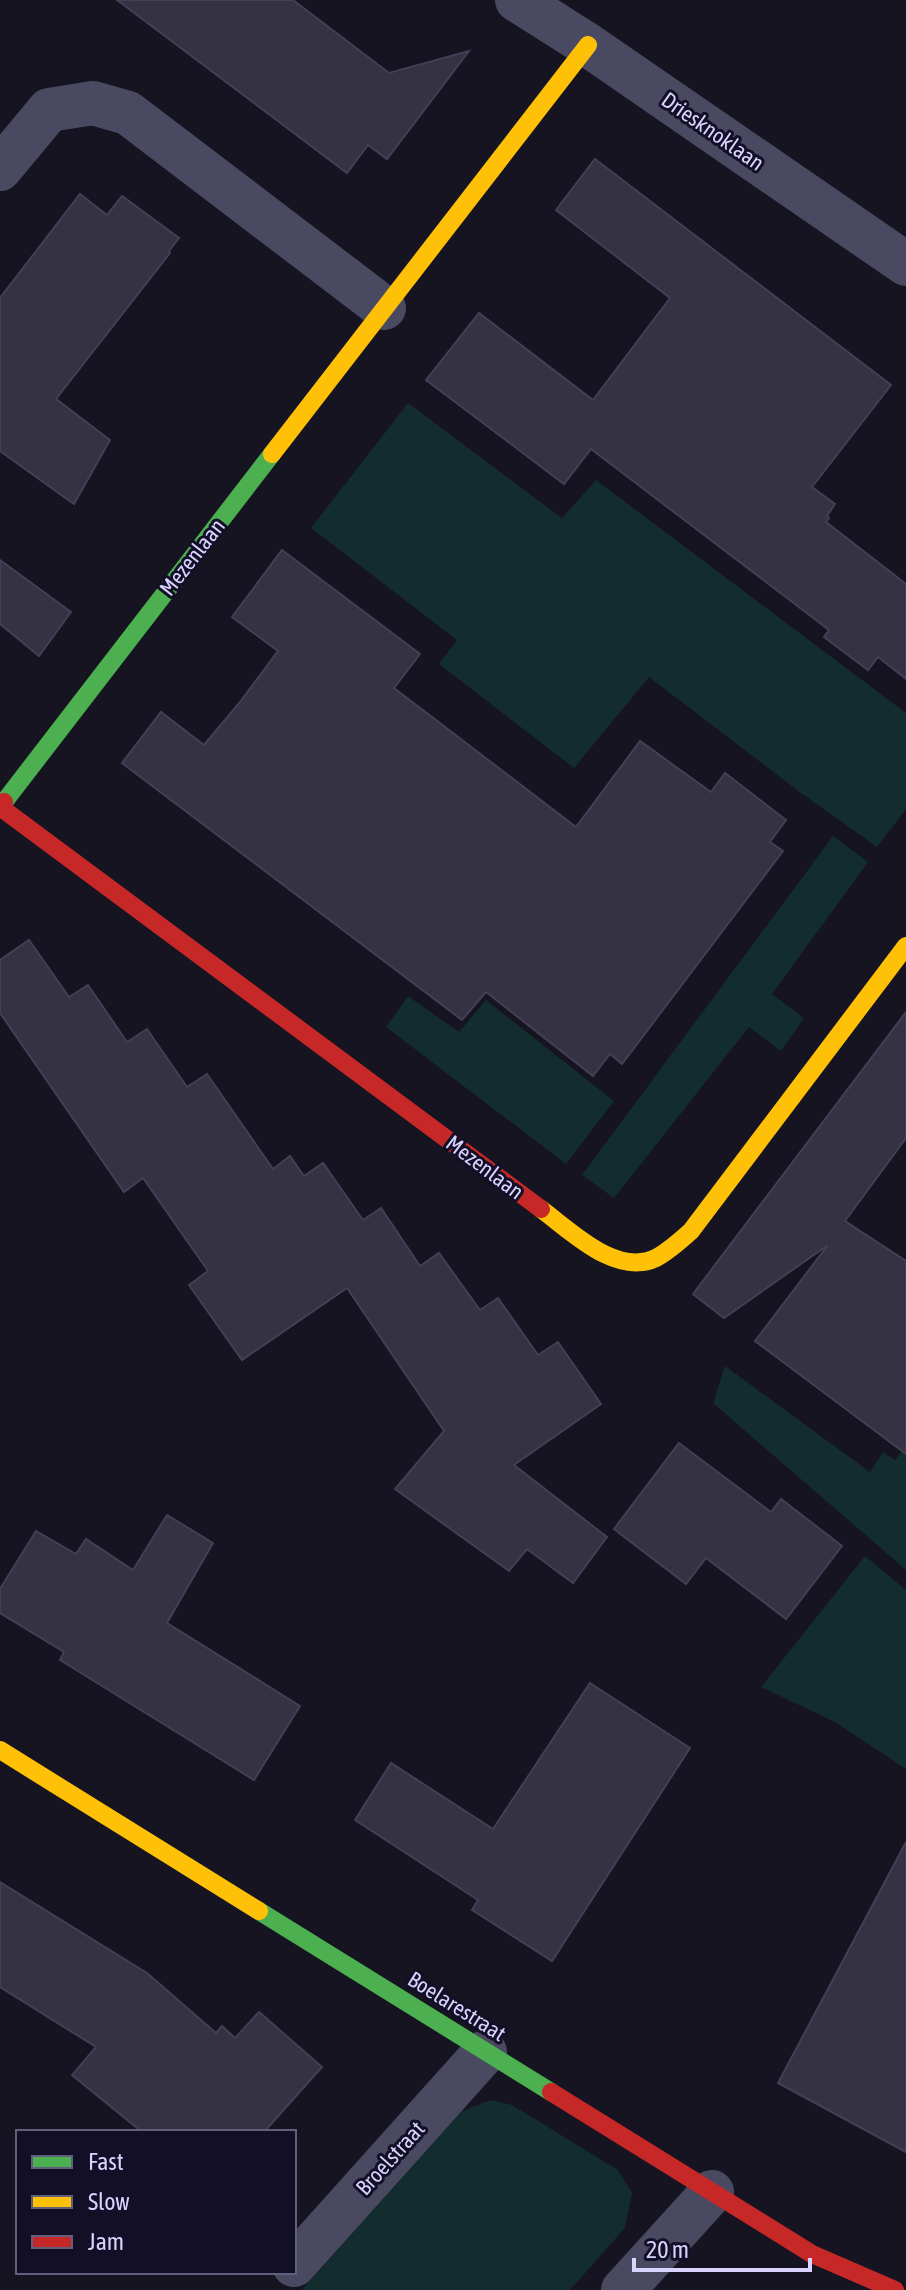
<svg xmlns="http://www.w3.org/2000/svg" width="906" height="2290" viewBox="0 0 906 2290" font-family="'Asap Condensed',sans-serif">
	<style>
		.green { fill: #132c2d }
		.building { fill: #343243; stroke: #433f54; stroke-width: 2 }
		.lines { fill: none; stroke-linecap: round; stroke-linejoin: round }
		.street { stroke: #4a4962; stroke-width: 44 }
		.fast { stroke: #4caf50; stroke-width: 18 }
		.slow { stroke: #ffc107; stroke-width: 18 }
		.jam { stroke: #c62828; stroke-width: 18 }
		.labels { text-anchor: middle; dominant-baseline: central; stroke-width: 6; stroke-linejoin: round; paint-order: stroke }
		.street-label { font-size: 22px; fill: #d9d4ff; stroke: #130f26 }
	</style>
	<rect width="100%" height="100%" fill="#161421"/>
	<g class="green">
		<path d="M 408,403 L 562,518 L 596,480 L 906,713 L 906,809 L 877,847 L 801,793 L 649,677 L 574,768 L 439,664 L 457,640 L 311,528 Z"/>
		<path d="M 833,836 L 868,862 L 772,994 L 804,1018 L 781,1051 L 749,1027 L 614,1198 L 582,1175 Z"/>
		<path d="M 408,996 L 459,1032 L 486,1000 L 614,1101 L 566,1164 L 386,1027 Z"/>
		<path d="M 725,1366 L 870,1472 L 883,1452 L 895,1460 L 906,1445 L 906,1570 L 713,1403 Z"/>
		<path d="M 865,1556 L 906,1590 L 906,1769 L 835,1722 L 761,1687 Z"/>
		<path d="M 490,2100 L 512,2105 L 618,2170 L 632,2193 L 625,2228 L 570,2290 L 302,2290 L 458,2113 Z"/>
	</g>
	<g class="building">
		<path d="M 117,0 L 293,0 L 389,73 L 469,51 L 387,159 L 368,145 L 347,173 Z"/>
		<path d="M 595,159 L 891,385 L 812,487 L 835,504 L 827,516 L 829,518 L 826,522 L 906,584 L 906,679 L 878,657 L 868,670 L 824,637 L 829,630 L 591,449 L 564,484 L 426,380 L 479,313 L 593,400 L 670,298 L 556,210 Z"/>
		<path d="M 80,194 L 107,215 L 122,196 L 179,238 L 169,251 L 170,253 L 56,399 L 110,440 L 74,504 L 0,451 L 0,298 Z"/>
		<path d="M 282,550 L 420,654 L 394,688 L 576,827 L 640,741 L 711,792 L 725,773 L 786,820 L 770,842 L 783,851 L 622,1064 L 610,1054 L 593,1076 L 486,992 L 462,1020 L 122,763 L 161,712 L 204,745 L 240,702 L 278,651 L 232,617 Z"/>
		<path d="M 0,560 L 71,612 L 39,656 L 0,624 Z"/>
		<path d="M 29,940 L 69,997 L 88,985 L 127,1042 L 147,1029 L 187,1087 L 207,1074 L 273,1169 L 290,1156 L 304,1176 L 323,1163 L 363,1220 L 381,1208 L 420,1266 L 439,1253 L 480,1310 L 498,1298 L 538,1355 L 558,1342 L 601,1404 L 514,1465 L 607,1537 L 573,1583 L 527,1549 L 509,1571 L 395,1489 L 444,1431 L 347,1288 L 242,1360 L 189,1285 L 208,1271 L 143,1178 L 124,1192 L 0,1013 L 0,960 Z"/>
		<path d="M 906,1012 L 906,1138 L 845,1221 L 906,1261 L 906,1454 L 755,1341 L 828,1245 L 724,1318 L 693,1294 Z"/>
		<path d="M 679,1443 L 771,1512 L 781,1499 L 842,1546 L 786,1619 L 706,1558 L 686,1584 L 614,1529 Z"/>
		<path d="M 167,1515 L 213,1543 L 167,1623 L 300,1706 L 254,1780 L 60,1660 L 64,1652 L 0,1613 L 0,1589 L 36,1531 L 76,1554 L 86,1539 L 133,1570 Z"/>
		<path d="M 590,1683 L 690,1748 L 552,1961 L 472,1910 L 478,1900 L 355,1820 L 391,1763 L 493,1829 Z"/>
		<path d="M 906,1842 L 906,2152 L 778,2083 Z"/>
		<path d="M 0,1882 L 147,1973 L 216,2033 L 222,2026 L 235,2038 L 259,2012 L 322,2067 L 264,2132 L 142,2132 L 72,2075 L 96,2047 L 0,1987 Z"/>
	</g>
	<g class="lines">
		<g class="street">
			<path d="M 517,0 L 588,45 L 906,264"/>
			<path d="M 0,169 L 49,110 L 93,103 L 128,113 L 384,308"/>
			<path d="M 294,2265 L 485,2052"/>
			<path d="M 623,2290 L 712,2192"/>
		</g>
		<g class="fast">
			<path d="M 4,802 L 272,454"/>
			<path d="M 259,1911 L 551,2092"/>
		</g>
		<g class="slow">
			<path d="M 272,454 L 588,45"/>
			<path d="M 541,1209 C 571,1231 616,1277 656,1258 C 669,1251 680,1241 691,1231 L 906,946"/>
			<path d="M 0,1750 L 259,1911"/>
		</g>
		<g class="jam">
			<path d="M 4,802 L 0,807 L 541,1209"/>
			<path d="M 551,2092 L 812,2254 L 895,2290"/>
		</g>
	</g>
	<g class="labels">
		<g class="street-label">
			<text transform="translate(713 131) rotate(35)">Driesknoklaan</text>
			<text transform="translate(192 557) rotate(-52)">Mezenlaan</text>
			<text transform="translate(485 1167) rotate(37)">Mezenlaan</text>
			<text transform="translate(457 2006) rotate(32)">Boelarestraat</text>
			<text transform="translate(390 2158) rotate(-48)">Broelstraat</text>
		</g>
	</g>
	<rect x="16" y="2130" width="280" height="144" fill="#130f26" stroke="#625e7d" stroke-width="2"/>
	<rect x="32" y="2156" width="40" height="12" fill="#4caf50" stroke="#625e7d" stroke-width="2"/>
	<text x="88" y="2170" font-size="24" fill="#d9d4ff">Fast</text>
	<rect x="32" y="2196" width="40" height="12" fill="#ffc107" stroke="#625e7d" stroke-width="2"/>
	<text x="88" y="2210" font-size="24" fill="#d9d4ff">Slow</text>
	<rect x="32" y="2236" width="40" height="12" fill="#c62828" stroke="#625e7d" stroke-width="2"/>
	<text x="88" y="2250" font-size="24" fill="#d9d4ff">Jam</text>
	<path d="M634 2258v12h176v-12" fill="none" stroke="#d9d4ff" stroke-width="4"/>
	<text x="646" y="2258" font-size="24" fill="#d9d4ff" stroke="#130f26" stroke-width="6" paint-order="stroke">20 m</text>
</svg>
